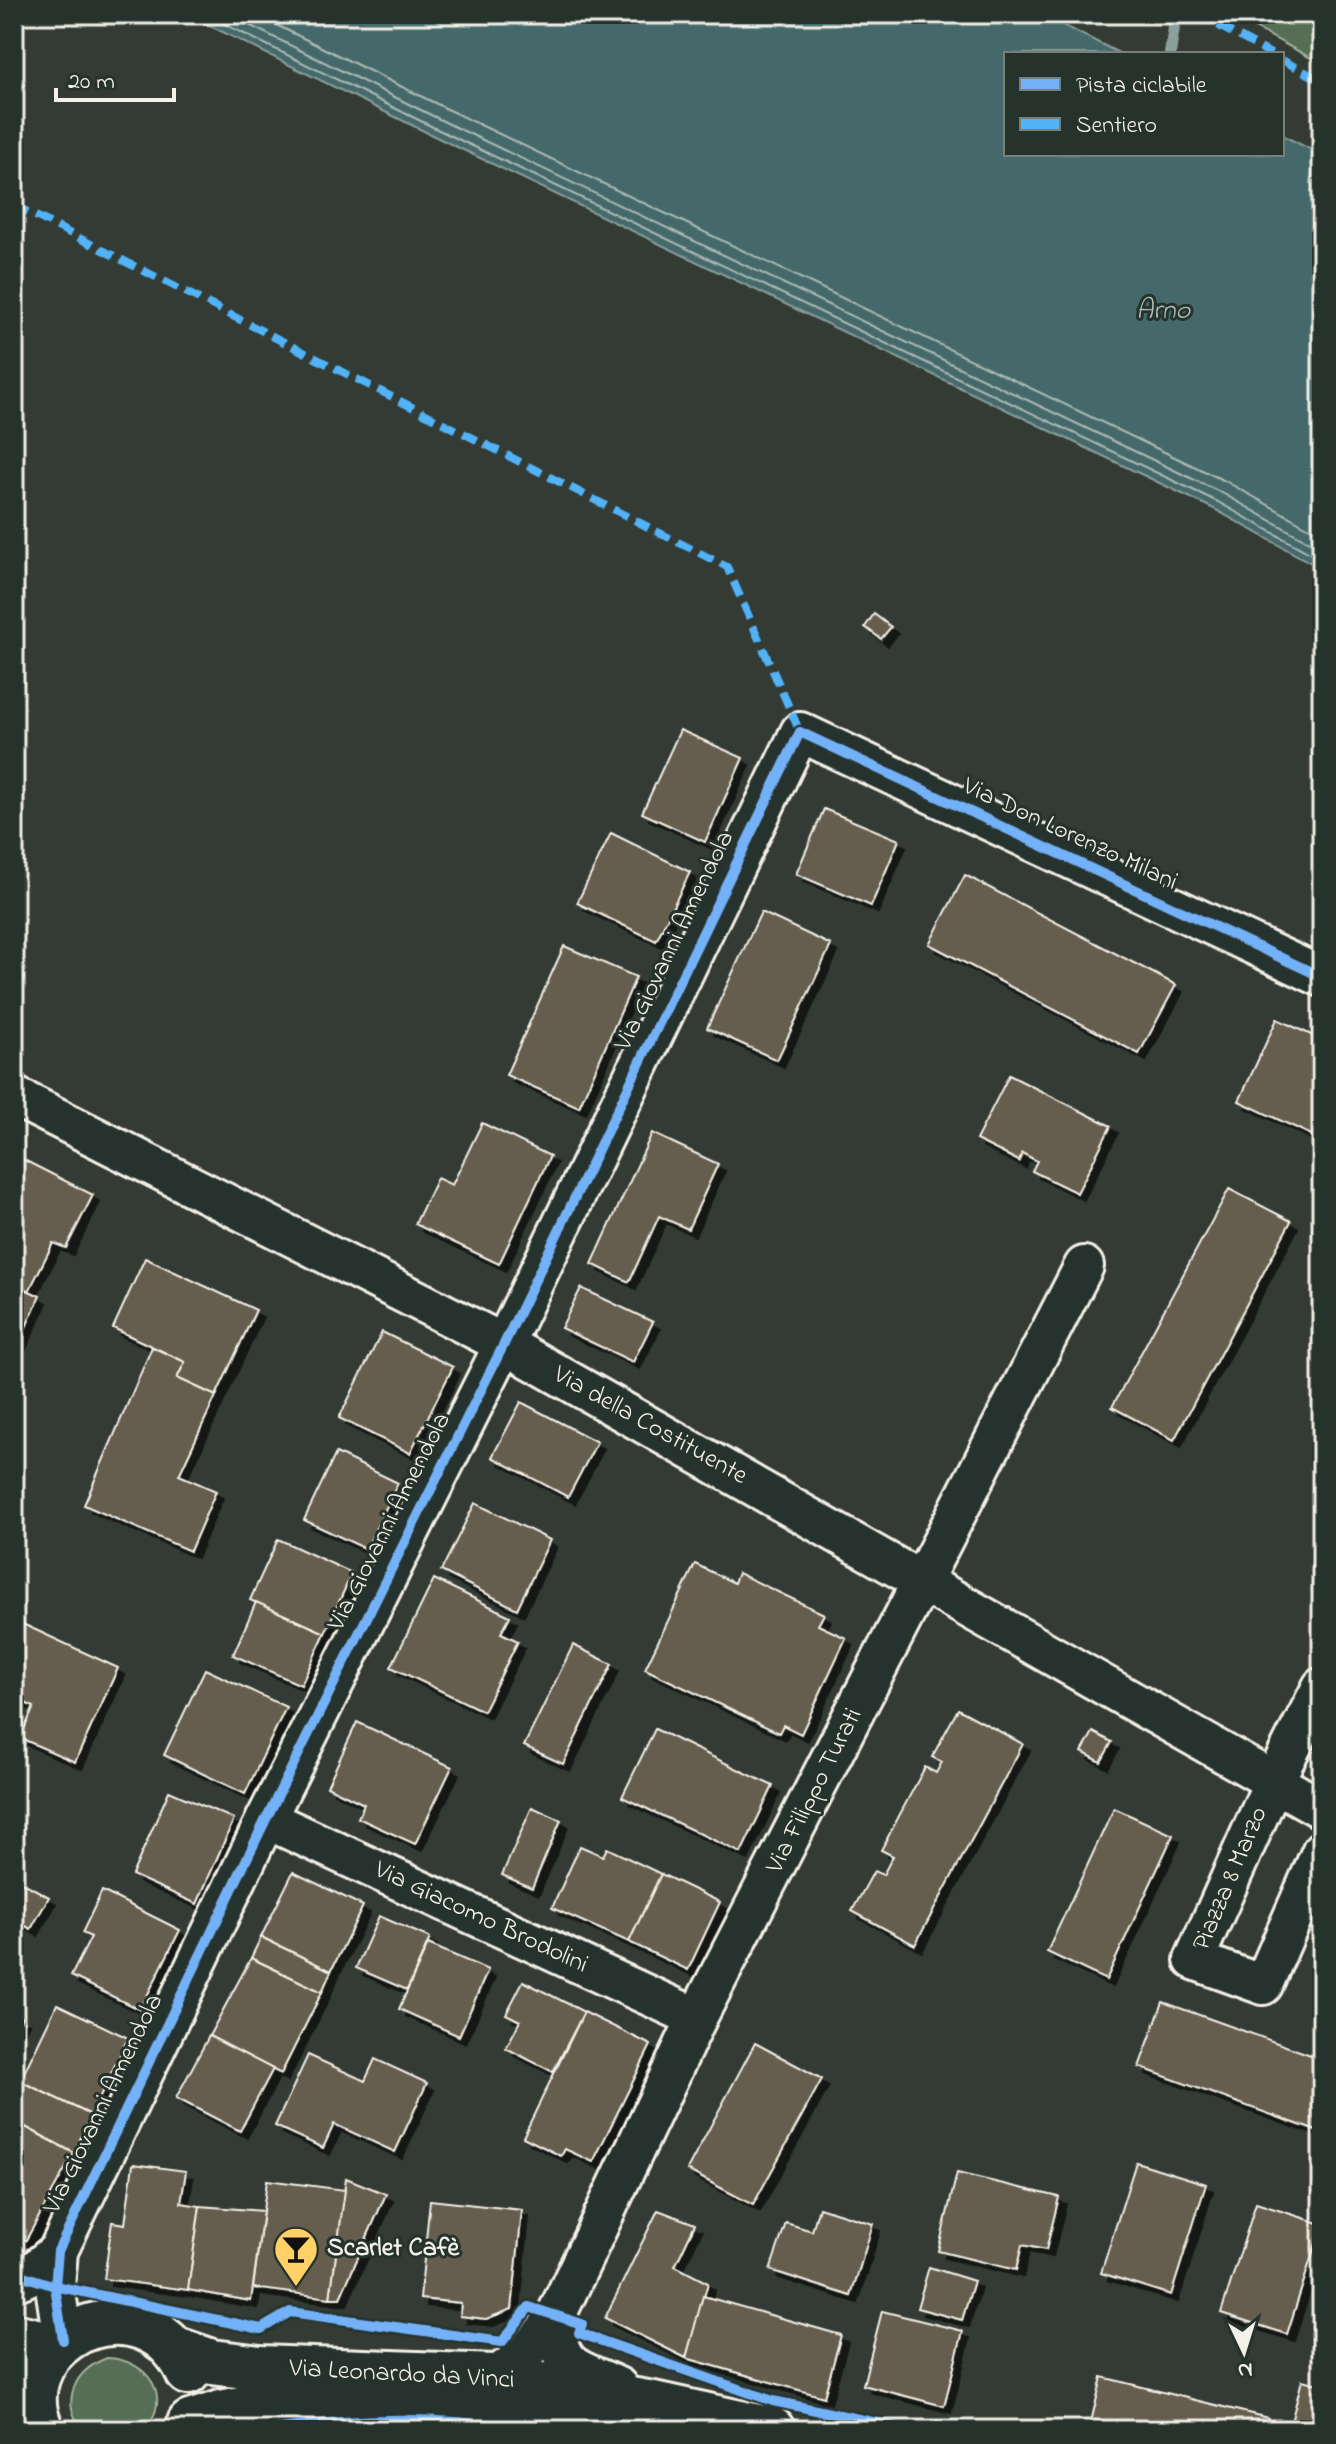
<svg xmlns="http://www.w3.org/2000/svg" width="1336" height="2444" viewBox="0 0 1336 2444" font-family="'Indie Flower',sans-serif">
	<style>
		.green { fill: #556e54; stroke: #a4b09e; stroke-width: 2 }
		.water { fill: #45696a; stroke: #8b9f9c; stroke-width: 2 }
		.lines { fill: none; stroke-linecap: round; stroke-linejoin: round }
		.shore { stroke: #aebbb6; stroke-width: 2 }
		.stream { stroke: #8b9f9c; stroke-width: 12 }
		.building { fill: #655d4e; stroke: #f4f1e8; stroke-width: 2; filter: url(#shadow) }
		.minor-casing { stroke: #f4f1e8; stroke-width: 44 }
		.secondary-casing { stroke: #f4f1e8; stroke-width: 50 }
		.minor { stroke: #26332d; stroke-width: 38 }
		.secondary { stroke: #26332d; stroke-width: 44 }
		.quiet { stroke: #52b3f8; stroke-width: 8; stroke-dasharray: 16 8; stroke-linecap: butt }
		.cycleway-casing { stroke: #26332d; stroke-width: 15 }
		.cycleway { stroke: #73b2f8; stroke-width: 10 }
		.labels { text-anchor: middle; dominant-baseline: central; stroke-width: 6; stroke-linejoin: round; paint-order: stroke }
		.street-label { font-size: 26px; fill: #f4f1e8; stroke: #26332d }
		.poi-label { font-size: 26px; font-weight: bold; fill: #f4f1e8; stroke: #26332d; text-anchor: start }
		.water-label { font-size: 28px; font-style: italic; fill: #aebbb6; stroke: #26332d }
	</style>
	<defs>
		<filter id="shadow"><feDropShadow dx="7" dy="7" stdDeviation="0" flood-color="#0009"/></filter>
	</defs>
	<rect width="100%" height="100%" fill="#333b34"/>
	<filter id="ink" filterUnits="userSpaceOnUse"><feTurbulence type="fractalNoise" baseFrequency=".0125" numOctaves="2"/><feDisplacementMap in="SourceGraphic" scale="16" xChannelSelector="R" yChannelSelector="G"/><feConvolveMatrix kernelMatrix="1 2 1 2 8 2 1 2 1" color-interpolation-filters="sRGB"/></filter>
	<g filter="url(#ink)">
		<g class="green">
			<path d="M 1229,14 L 1322,14 L 1322,64 Z"/>
			<path d="M 107,2358 C 147,2359 175,2397 144,2430 L 83,2430 C 59,2401 75,2370 107,2358 Z"/>
		</g>
		<path class="water" d="M 186,14 L 1041,14 L 1121,54 L 1006,54 L 1006,154 L 1282,154 L 1282,135 L 1322,155 L 1322,569 L 1214,509 L 436,137 Z"/>
		<g class="lines">
			<g class="shore">
				<path d="M 204,14 L 439,130 L 1218,502 L 1322,560"/>
				<path d="M 227,14 L 443,121 L 1222,493 L 1322,549"/>
				<path d="M 254,14 L 449,110 L 1227,482 L 1322,535"/>
			</g>
			<path class="stream" d="M 1170,54 L 1176,14"/>
		</g>
		<g class="building">
			<path d="M 874,614 L 891,627 L 881,639 L 865,627 Z"/>
			<path d="M 680,730 L 743,758 L 705,842 L 642,813 Z"/>
			<path d="M 824,809 L 899,840 L 871,906 L 796,874 Z"/>
			<path d="M 611,833 L 690,872 L 656,941 L 577,903 Z"/>
			<path d="M 965,875 L 1176,985 L 1139,1054 L 929,944 Z"/>
			<path d="M 761,912 L 831,945 L 777,1060 L 707,1028 Z"/>
			<path d="M 564,946 L 636,977 L 579,1107 L 506,1075 Z"/>
			<path d="M 1277,1019 L 1322,1040 L 1322,1140 L 1239,1101 Z"/>
			<path d="M 1009,1075 L 1111,1126 L 1077,1193 L 1032,1171 L 1037,1161 L 1022,1153 L 1019,1161 L 976,1140 Z"/>
			<path d="M 482,1123 L 550,1156 L 499,1264 L 415,1224 L 437,1178 L 452,1185 Z"/>
			<path d="M 652,1133 L 718,1164 L 688,1229 L 659,1216 L 629,1282 L 592,1264 Z"/>
			<path d="M 22,1159 L 93,1195 L 66,1248 L 53,1243 L 29,1291 L 14,1284 L 14,1176 Z"/>
			<path d="M 1229,1189 L 1291,1221 L 1174,1440 L 1112,1407 Z"/>
			<path d="M 145,1258 L 256,1310 L 216,1396 L 177,1378 L 185,1362 L 113,1328 Z"/>
			<path d="M 14,1284 L 40,1296 L 14,1353 Z"/>
			<path d="M 581,1288 L 653,1322 L 633,1362 L 561,1328 Z"/>
			<path d="M 382,1332 L 453,1367 L 410,1453 L 339,1418 Z"/>
			<path d="M 152,1347 L 185,1362 L 177,1378 L 216,1396 L 179,1475 L 216,1491 L 190,1551 L 84,1505 Z"/>
			<path d="M 521,1402 L 597,1442 L 568,1497 L 492,1457 Z"/>
			<path d="M 336,1453 L 398,1483 L 366,1549 L 304,1520 Z"/>
			<path d="M 475,1503 L 550,1540 L 517,1609 L 441,1571 Z"/>
			<path d="M 278,1539 L 352,1573 L 325,1633 L 250,1600 Z"/>
			<path d="M 695,1564 L 734,1583 L 738,1573 L 824,1614 L 818,1625 L 846,1638 L 801,1734 L 783,1725 L 779,1733 L 645,1669 Z"/>
			<path d="M 434,1579 L 510,1616 L 501,1633 L 518,1641 L 483,1711 L 391,1667 Z"/>
			<path d="M 256,1602 L 325,1633 L 301,1685 L 233,1655 Z"/>
			<path d="M 14,1620 L 118,1668 L 75,1762 L 20,1738 L 34,1707 L 14,1698 Z"/>
			<path d="M 573,1645 L 612,1664 L 563,1764 L 524,1746 Z"/>
			<path d="M 205,1669 L 286,1707 L 245,1794 L 164,1755 Z"/>
			<path d="M 958,1709 L 1023,1744 L 915,1945 L 852,1911 L 874,1871 L 883,1875 L 893,1856 L 881,1850 L 925,1767 L 936,1773 L 942,1762 L 932,1757 Z"/>
			<path d="M 357,1722 L 452,1767 L 415,1844 L 358,1818 L 364,1804 L 327,1786 Z"/>
			<path d="M 655,1729 L 773,1786 L 741,1853 L 622,1797 Z"/>
			<path d="M 1093,1732 L 1112,1742 L 1101,1762 L 1082,1752 Z"/>
			<path d="M 169,1791 L 234,1819 L 197,1904 L 132,1875 Z"/>
			<path d="M 532,1807 L 561,1820 L 532,1888 L 502,1875 Z"/>
			<path d="M 1114,1808 L 1173,1835 L 1106,1980 L 1047,1952 Z"/>
			<path d="M 580,1846 L 603,1856 L 607,1848 L 661,1874 L 629,1942 L 552,1908 Z"/>
			<path d="M 293,1872 L 363,1906 L 331,1971 L 261,1937 Z"/>
			<path d="M 661,1874 L 720,1902 L 688,1970 L 629,1942 Z"/>
			<path d="M 14,1878 L 49,1897 L 31,1929 L 14,1920 Z"/>
			<path d="M 102,1891 L 180,1930 L 140,2010 L 71,1976 L 91,1937 L 82,1933 Z"/>
			<path d="M 379,1916 L 430,1938 L 407,1990 L 356,1968 Z"/>
			<path d="M 261,1937 L 331,1971 L 322,1992 L 251,1958 Z"/>
			<path d="M 428,1944 L 488,1970 L 459,2036 L 399,2009 Z"/>
			<path d="M 251,1958 L 322,1992 L 281,2074 L 209,2036 Z"/>
			<path d="M 523,1981 L 584,2012 L 553,2072 L 506,2048 L 520,2021 L 506,2014 Z"/>
			<path d="M 1163,2002 L 1322,2059 L 1322,2133 L 1139,2067 Z"/>
			<path d="M 57,2004 L 128,2038 L 91,2115 L 20,2081 Z"/>
			<path d="M 584,2012 L 651,2045 L 593,2162 L 565,2149 L 561,2156 L 523,2137 Z"/>
			<path d="M 14,2013 L 22,2017 L 14,2034 Z"/>
			<path d="M 209,2036 L 273,2069 L 240,2131 L 176,2098 Z"/>
			<path d="M 755,2043 L 822,2079 L 753,2205 L 687,2170 Z"/>
			<path d="M 308,2055 L 365,2081 L 375,2059 L 427,2083 L 395,2152 L 334,2124 L 323,2148 L 275,2126 Z"/>
			<path d="M 20,2081 L 91,2115 L 74,2153 L 14,2121 L 14,2092 Z"/>
			<path d="M 14,2121 L 74,2153 L 26,2240 L 14,2238 Z"/>
			<path d="M 1136,2162 L 1206,2184 L 1171,2295 L 1101,2273 Z"/>
			<path d="M 133,2164 L 186,2171 L 181,2203 L 200,2206 L 188,2290 L 104,2279 L 112,2222 L 125,2224 Z"/>
			<path d="M 957,2173 L 1059,2197 L 1046,2250 L 1022,2245 L 1016,2270 L 938,2251 Z"/>
			<path d="M 346,2178 L 386,2194 L 340,2298 L 330,2298 Z"/>
			<path d="M 267,2180 L 345,2190 L 330,2298 L 253,2288 Z"/>
			<path d="M 430,2200 L 522,2210 L 512,2309 L 486,2319 L 460,2316 L 461,2303 L 420,2299 Z"/>
			<path d="M 1256,2203 L 1322,2224 L 1287,2334 L 1221,2313 Z"/>
			<path d="M 200,2206 L 263,2211 L 251,2301 L 188,2290 Z"/>
			<path d="M 819,2207 L 873,2224 L 851,2296 L 770,2270 L 786,2223 L 812,2231 Z"/>
			<path d="M 658,2210 L 695,2224 L 675,2266 L 708,2283 L 686,2358 L 605,2318 Z"/>
			<path d="M 929,2267 L 974,2281 L 962,2320 L 917,2308 Z"/>
			<path d="M 703,2296 L 841,2335 L 824,2397 L 686,2358 Z"/>
			<path d="M 882,2311 L 963,2331 L 944,2406 L 863,2385 Z"/>
			<path d="M 1102,2377 L 1268,2418 L 1265,2430 L 1089,2430 Z"/>
			<path d="M 1302,2380 L 1322,2385 L 1322,2430 L 1289,2430 Z"/>
		</g>
		<g class="lines">
			<g class="minor-casing">
				<g id="minor">
					<path d="M 14,1096 L 504,1344 L 1322,1809"/>
					<path d="M 1322,1687 L 1274,1781 L 1194,1960 L 1263,1985 L 1322,1850"/>
					<path d="M 266,1819 L 697,2018"/>
					<path d="M 14,2282 L 28,2276 L 58,2251"/>
					<path d="M 554,2320 C 560,2373 577,2367 618,2387"/>
					<path d="M 63,2340 L 55,2286 L 58,2251 L 266,1819 L 504,1344 L 800,732 L 1322,977"/>
					<path d="M 495,2377 L 524,2356 L 554,2320 L 697,2018 L 1084,1266"/>
				</g>
			</g>
			<g class="secondary-casing">
				<g id="secondary">
					<path d="M 14,2336 L 57,2346"/>
					<path d="M 174,2349 L 212,2362 L 260,2368 L 495,2377 L 653,2404 L 772,2430"/>
					<path d="M 190,2423 L 221,2413 L 264,2404 L 363,2401 L 496,2410 L 628,2430"/>
					<path d="M 41,2430 C 6,2355 105,2289 167,2342 C 176,2351 184,2361 188,2372"/>
				</g>
			</g>
			<use href="#minor" class="minor"/>
			<use href="#secondary" class="secondary"/>
			<g class="quiet">
				<path d="M 1197,14 L 1271,54"/>
				<path d="M 1282,60 L 1322,81"/>
				<path d="M 14,205 L 727,567 L 800,732"/>
			</g>
			<g class="cycleway-casing">
				<g id="cycleway">
					<path d="M 14,2273 L 55,2286 L 261,2329 L 290,2312 L 502,2342 L 529,2307 L 582,2324 L 579,2333 L 773,2401 L 911,2430"/>
					<path d="M 63,2340 L 55,2286 L 58,2251 L 266,1819 L 504,1344 L 800,732 L 1322,977"/>
					<path d="M 275,2430 C 354,2417 439,2416 518,2430"/>
				</g>
			</g>
			<use href="#cycleway" class="cycleway"/>
		</g>
	</g>
	<defs>
		<g id="bar-pin" transform="scale(2.3)"><path d="M0 17L-7.5 6A9.5 9.5 0 1 1 7.5 6Z" fill="#ffd166" stroke="#26332d"/><path d="M-6-5H6L.8 .8V4.5H3.5V6h-7V4.5H-.8V.8Z" fill="#111"/></g>
	</defs>
	<g fill-rule="evenodd">
		<use href="#bar-pin" x="296" y="2249"/>
	</g>
	<g class="labels">
		<g class="street-label">
			<text transform="translate(1070 835) rotate(25)">Via Don Lorenzo Milani</text>
			<text transform="translate(675 941) rotate(-64)">Via Giovanni Amendola</text>
			<text transform="translate(650 1426) rotate(29)">Via della Costituente</text>
			<text transform="translate(390 1522) rotate(-63)">Via Giovanni Amendola</text>
			<text transform="translate(815 1791) rotate(-63)">Via Filippo Turati</text>
			<text transform="translate(1231 1879) rotate(-67)">Piazza 8 Marzo</text>
			<text transform="translate(481 1918) rotate(25)">Via Giacomo Brodolini</text>
			<text transform="translate(104 2104) rotate(-64)">Via Giovanni Amendola</text>
			<text transform="translate(402 2375) rotate(3)">Via Leonardo da Vinci</text>
		</g>
		<g class="poi-label">
			<text x="327" y="2249">Scarlet Cafè</text>
		</g>
		<g class="water-label">
			<text x="1163" y="311">Arno</text>
		</g>
	</g>
	<rect width="1336" height="2444" fill="none" stroke="#26332d" stroke-width="48"/>
	<rect x="24" y="24" width="1288" height="2396" fill="none" stroke="#f4f1e8" stroke-width="3" filter="url(#ink)"/>
	<rect x="1004" y="52" width="280" height="104" fill="#26332d" stroke="#787f78" stroke-width="2"/>
	<rect x="1020" y="78" width="40" height="12" fill="#73b2f8" stroke="#787f78" stroke-width="2"/>
	<text x="1076" y="92" font-size="24" fill="#f4f1e8">Pista ciclabile</text>
	<rect x="1020" y="118" width="40" height="12" fill="#52b3f8" stroke="#787f78" stroke-width="2"/>
	<text x="1076" y="132" font-size="24" fill="#f4f1e8">Sentiero</text>
	<g transform="translate(1244 2352) rotate(176)" stroke="#26332d" stroke-width="6" paint-order="stroke">
	<path d="M0-6L14 30L0 20L-14 30Z" fill="#f4f1e8"/>
	<text y="-12" font-size="22" font-weight="bold" text-anchor="middle" fill="#f4f1e8">N</text>
	</g>
	<path d="M56 88v12h118v-12" fill="none" stroke="#f4f1e8" stroke-width="4"/>
	<text x="68" y="88" font-size="24" fill="#f4f1e8" stroke="#26332d" stroke-width="6" paint-order="stroke">20 m</text>
</svg>
